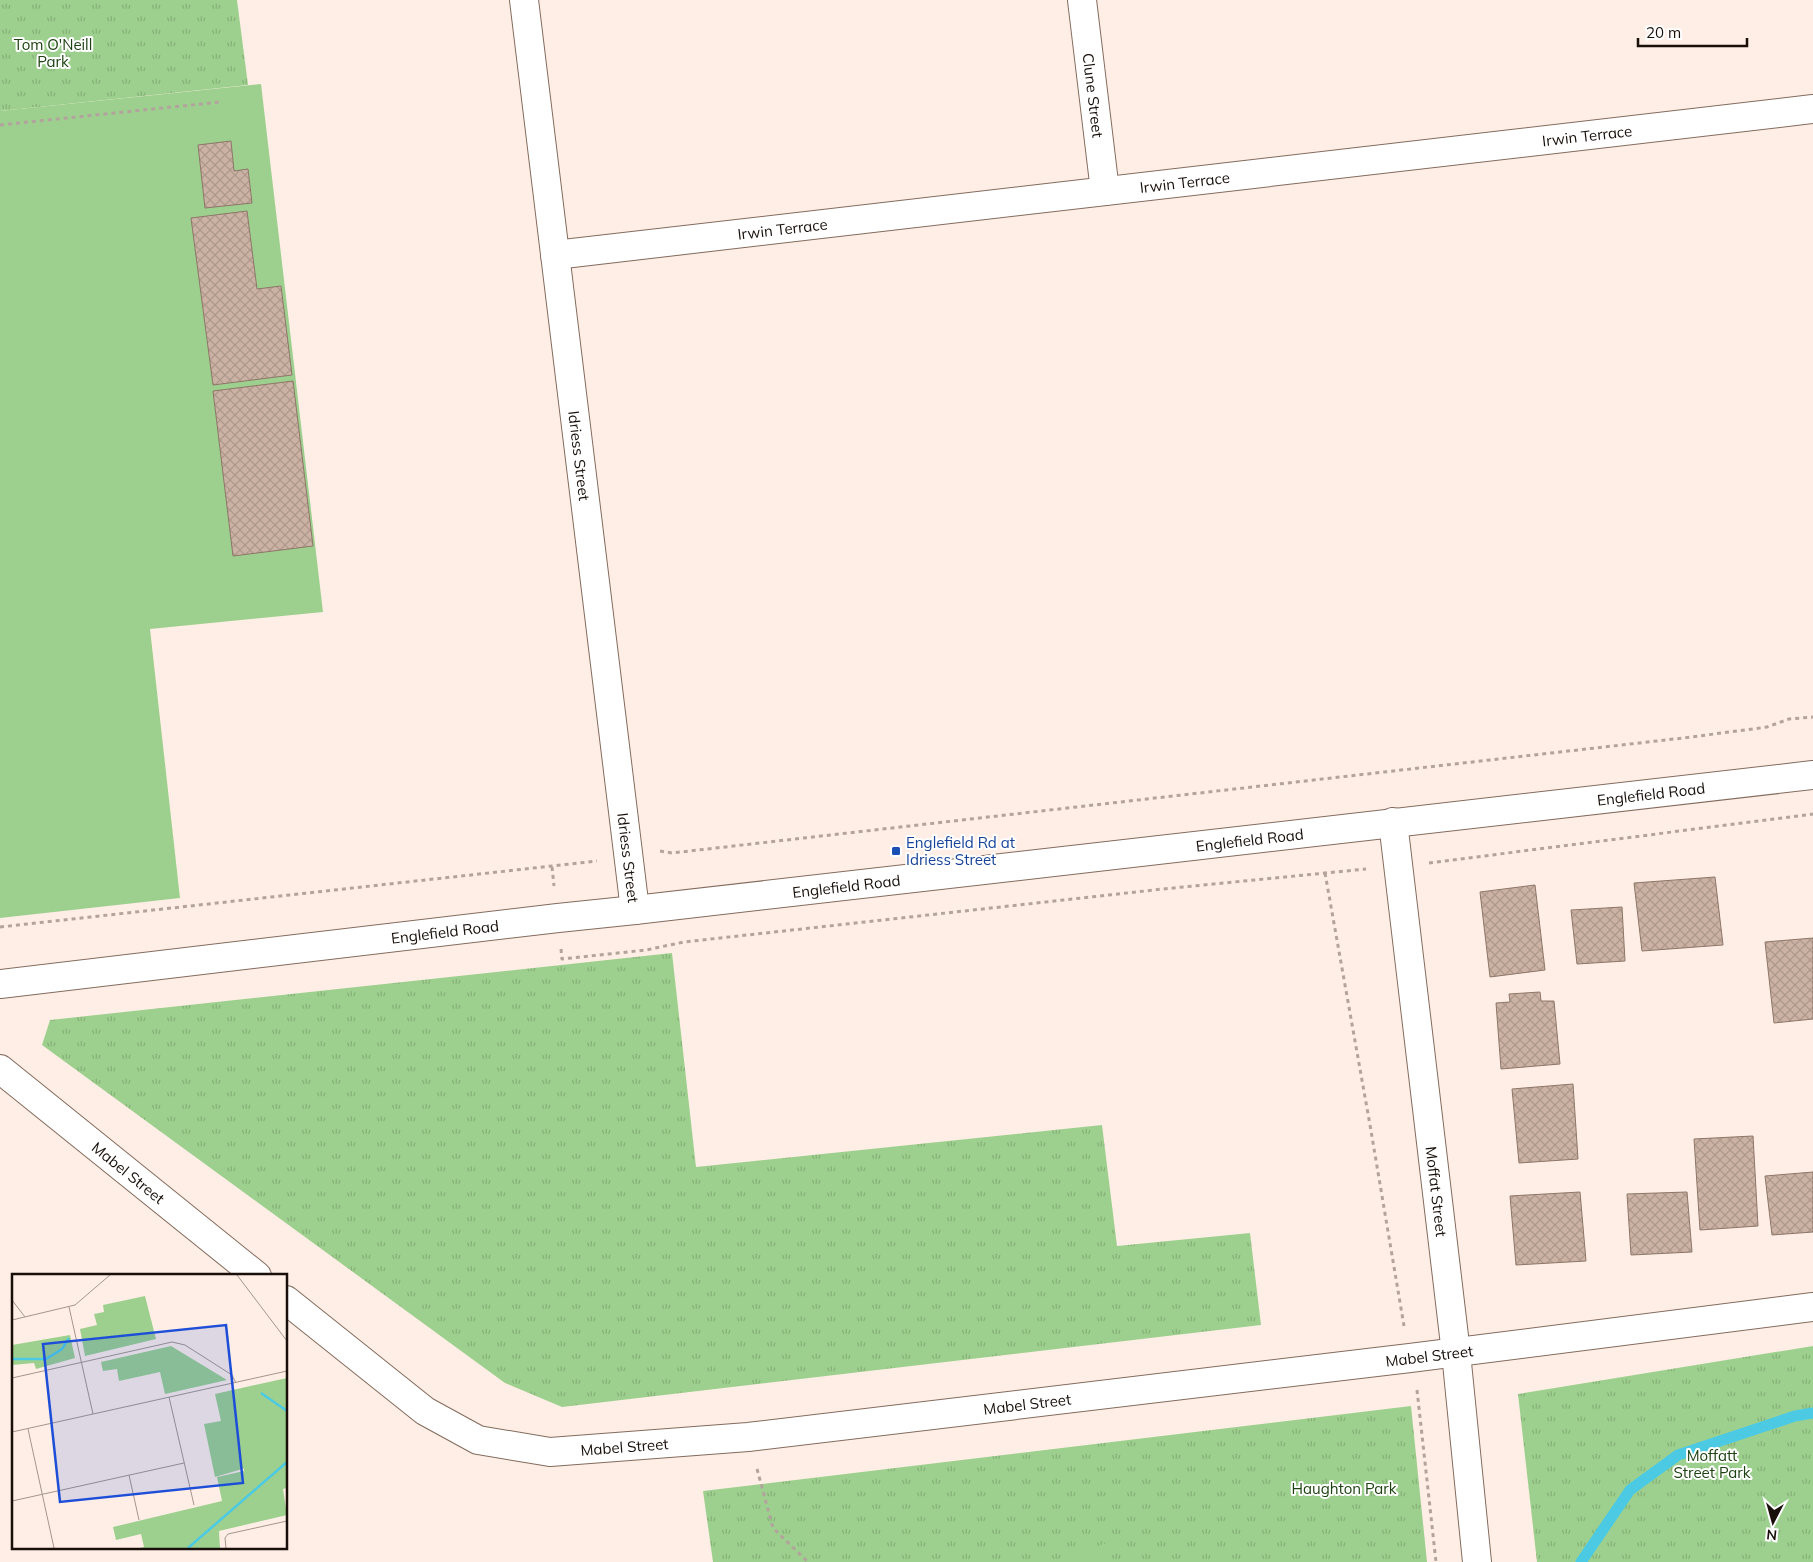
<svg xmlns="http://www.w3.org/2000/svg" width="1813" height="1562" viewBox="0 0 1813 1562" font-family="Mulish,sans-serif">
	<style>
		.park { fill: url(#park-tufts) }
		.pitch { fill: #9dd08e }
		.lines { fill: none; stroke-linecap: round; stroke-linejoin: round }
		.stream { stroke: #4ccae4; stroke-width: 11 }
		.building { fill: url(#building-cross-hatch); stroke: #8d7668 }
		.minor-casing { stroke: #836b5e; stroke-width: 30 }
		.secondary-casing { stroke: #836b5e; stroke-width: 30 }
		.path { stroke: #b2a49c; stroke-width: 3; stroke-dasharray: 4 4; stroke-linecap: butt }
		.minor { stroke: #fff; stroke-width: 28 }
		.secondary { stroke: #fff; stroke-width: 28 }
		.transit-dot { fill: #1a4fb4; stroke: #fff; stroke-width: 2 }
		.labels { text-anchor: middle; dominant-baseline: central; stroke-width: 4; stroke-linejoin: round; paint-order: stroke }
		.park-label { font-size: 15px; fill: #1e4211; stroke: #fff }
		.street-label { font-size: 15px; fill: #180f0a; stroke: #fff }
		.transit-label { font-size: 15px; fill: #164399; stroke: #fff; text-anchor: start }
		.inset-river { fill: none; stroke: #4ccae4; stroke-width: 2.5 }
		.inset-road { fill: none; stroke: #a3958d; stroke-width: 1 }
		.view { fill: #1d4ed8; fill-opacity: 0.15; stroke: #1d4ed8; stroke-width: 2.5 }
		.inset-edge { fill: none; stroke: #180f0a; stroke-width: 2.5 }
	</style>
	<defs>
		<pattern id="park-tufts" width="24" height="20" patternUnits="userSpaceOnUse" patternTransform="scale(1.25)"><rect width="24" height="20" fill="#9dd08e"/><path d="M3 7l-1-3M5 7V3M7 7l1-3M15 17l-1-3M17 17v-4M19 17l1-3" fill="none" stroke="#86b179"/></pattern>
		<pattern id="building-cross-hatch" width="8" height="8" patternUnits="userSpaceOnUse" patternTransform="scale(1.25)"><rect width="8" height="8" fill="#ccb2a4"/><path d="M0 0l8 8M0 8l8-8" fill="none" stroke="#ae988c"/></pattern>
	</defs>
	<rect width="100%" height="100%" fill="#ffeee5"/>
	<g class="park">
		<path d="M 0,0 L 237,0 L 248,85 L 0,111 Z"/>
		<path d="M 672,953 L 696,1167 L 1102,1125 L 1117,1246 L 1250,1233 L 1261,1325 L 562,1407 L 505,1383 L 42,1045 L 50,1020 Z"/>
		<path d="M 1813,1346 L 1813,1562 L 1537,1562 L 1518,1394 Z"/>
		<path d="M 1411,1406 L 1427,1562 L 713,1562 L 703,1491 Z"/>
	</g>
	<g class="pitch">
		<path d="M 261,84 L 323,612 L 150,629 L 180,898 L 0,918 L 0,111 Z"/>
		<path d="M 1112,1541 L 1116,1553 L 1091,1562 L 1054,1562 Z"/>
	</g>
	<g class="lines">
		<path class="stream" d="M 1581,1562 L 1630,1490 L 1678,1455 L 1795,1416 L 1813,1413"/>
	</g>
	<g class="building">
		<path d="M 231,141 L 234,171 L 248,169 L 252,203 L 205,208 L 198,145 Z"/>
		<path d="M 247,211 L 257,289 L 281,286 L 292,375 L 213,385 L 191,218 Z"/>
		<path d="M 293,381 L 313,546 L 233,556 L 213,391 Z"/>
		<path d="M 1715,877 L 1723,945 L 1642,951 L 1634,883 Z"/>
		<path d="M 1535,885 L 1545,970 L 1490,977 L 1480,892 Z"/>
		<path d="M 1622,907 L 1625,961 L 1577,964 L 1571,910 Z"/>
		<path d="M 1813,938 L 1813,1019 L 1774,1023 L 1765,942 Z"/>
		<path d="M 1540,992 L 1541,1001 L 1554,1001 L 1560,1064 L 1501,1069 L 1496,1003 L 1510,1002 L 1509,994 Z"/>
		<path d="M 1573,1084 L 1578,1159 L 1519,1163 L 1512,1089 Z"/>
		<path d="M 1753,1136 L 1758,1226 L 1700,1230 L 1694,1139 Z"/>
		<path d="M 1813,1172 L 1813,1232 L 1772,1235 L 1765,1176 Z"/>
		<path d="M 1580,1192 L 1586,1261 L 1516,1265 L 1510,1196 Z"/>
		<path d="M 1687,1192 L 1692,1252 L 1631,1255 L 1627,1194 Z"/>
	</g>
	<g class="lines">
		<g class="minor-casing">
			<g id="minor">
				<path id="s1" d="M 524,0 L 635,910"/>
				<path id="s2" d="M 1082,0 L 1105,191"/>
				<path id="s3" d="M 555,255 L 1813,109"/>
				<path id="s4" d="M 1393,822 L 1456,1353 L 1477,1562"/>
				<path id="s5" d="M 0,1069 L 257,1276"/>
				<path id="s6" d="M 286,1300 L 425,1411 L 478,1440 L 550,1452 L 748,1437 L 1410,1358 L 1813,1307"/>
			</g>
		</g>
		<g class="secondary-casing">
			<g id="secondary">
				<path id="s7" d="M 0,984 L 558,918 L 635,910 L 1813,775"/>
			</g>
		</g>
		<g class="path">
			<path d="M 0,125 L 220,102"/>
			<path d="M 660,851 L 672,853 L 1683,738 L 1745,730 L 1767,727 L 1789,719 L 1813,717"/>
			<path d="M 1429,863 L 1813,814"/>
			<path d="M 552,867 L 554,886"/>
			<path d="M 1325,873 L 1370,1125 L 1404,1326"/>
			<path d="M 0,927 L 597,861"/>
			<path d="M 561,949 L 562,959 L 646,950 L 684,942 L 1163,889 L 1366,869"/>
			<path d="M 1417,1390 L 1436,1562"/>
			<path d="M 757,1469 L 773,1528 L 808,1562"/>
		</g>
		<use href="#minor" class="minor"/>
		<use href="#secondary" class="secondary"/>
	</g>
	<rect class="transit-dot" x="891" y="846" width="10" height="10" rx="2.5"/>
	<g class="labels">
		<g class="park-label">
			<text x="53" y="44">Tom O'Neill<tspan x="53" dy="17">Park</tspan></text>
			<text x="1712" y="1455">Moffatt<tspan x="1712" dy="17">Street Park</tspan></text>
			<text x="1344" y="1488">Haughton Park</text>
		</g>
		<g class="street-label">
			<text stroke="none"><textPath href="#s2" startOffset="96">Clune Street</textPath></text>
			<text stroke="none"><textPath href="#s3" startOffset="1039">Irwin Terrace</textPath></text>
			<text stroke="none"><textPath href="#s3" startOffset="634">Irwin Terrace</textPath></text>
			<text stroke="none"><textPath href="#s3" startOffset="229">Irwin Terrace</textPath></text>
			<text stroke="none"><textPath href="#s1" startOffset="459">Idriess Street</textPath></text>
			<text stroke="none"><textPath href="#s7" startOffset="1662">Englefield Road</textPath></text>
			<text stroke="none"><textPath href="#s7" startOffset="1258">Englefield Road</textPath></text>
			<text stroke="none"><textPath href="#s1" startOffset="864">Idriess Street</textPath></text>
			<text stroke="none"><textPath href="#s7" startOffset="852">Englefield Road</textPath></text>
			<text stroke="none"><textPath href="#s7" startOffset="448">Englefield Road</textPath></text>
			<text stroke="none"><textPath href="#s5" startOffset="165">Mabel Street</textPath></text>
			<text stroke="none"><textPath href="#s4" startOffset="372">Moffat Street</textPath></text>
			<text stroke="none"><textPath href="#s6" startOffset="1196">Mabel Street</textPath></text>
			<text stroke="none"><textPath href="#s6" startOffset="791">Mabel Street</textPath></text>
			<text stroke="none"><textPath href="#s6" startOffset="386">Mabel Street</textPath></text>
		</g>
		<g class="transit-label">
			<text x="906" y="842">Englefield Rd at<tspan x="906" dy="17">Idriess Street</tspan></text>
		</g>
	</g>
	<g transform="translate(12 1274)">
		<rect width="275" height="275" fill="#ffeee5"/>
		<path d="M 133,22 L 144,65 L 73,82 L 68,55 L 85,51 L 82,40 L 92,38 L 91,31 ZM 58,61 L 63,84 L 24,95 L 22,89 L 0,91 L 0,71 ZM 159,72 L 215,106 L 153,120 L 148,98 L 107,107 L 105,95 L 91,97 L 89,88 ZM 275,104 L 275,214 L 271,215 L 275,241 L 207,257 L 208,274 L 128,274 L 132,273 L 129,260 L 104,266 L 101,253 L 210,227 L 205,203 L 232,197 L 225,115 Z" fill="#9dd08e"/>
		<path d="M 225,115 L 237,193 L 203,203 L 192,150 L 209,147 L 203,120 Z" fill="#9dd08e"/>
		<path class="inset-river" d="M 0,85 L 34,85 L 50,75 L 57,64M 249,119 L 275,137M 176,274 L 275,188"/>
		<path class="inset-road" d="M 225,1 L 275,67M 0,26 L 13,43M 57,33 L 81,140M 0,46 L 63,31 L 98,1M 0,104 L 160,68 L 173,71 L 220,101 L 224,109M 157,123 L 182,231M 16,155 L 42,274M 0,158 L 275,97M 117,201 L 127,246M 0,227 L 172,189M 214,274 L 213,264 L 216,260 L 275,247"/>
		<path class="view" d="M 214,51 L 231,209 L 48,228 L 31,70 Z"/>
		<rect width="275" height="275" class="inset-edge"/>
	</g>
	<g transform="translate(1773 1522) rotate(186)" stroke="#ffffff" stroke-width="4" paint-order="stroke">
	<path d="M0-4L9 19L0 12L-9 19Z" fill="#180f0a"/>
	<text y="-8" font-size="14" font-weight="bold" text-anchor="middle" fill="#180f0a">N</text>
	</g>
	<path d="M1638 38v8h109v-8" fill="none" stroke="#180f0a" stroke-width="2.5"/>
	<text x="1646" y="38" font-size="15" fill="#180f0a" stroke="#ffffff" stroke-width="4" paint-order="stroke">20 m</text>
</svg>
